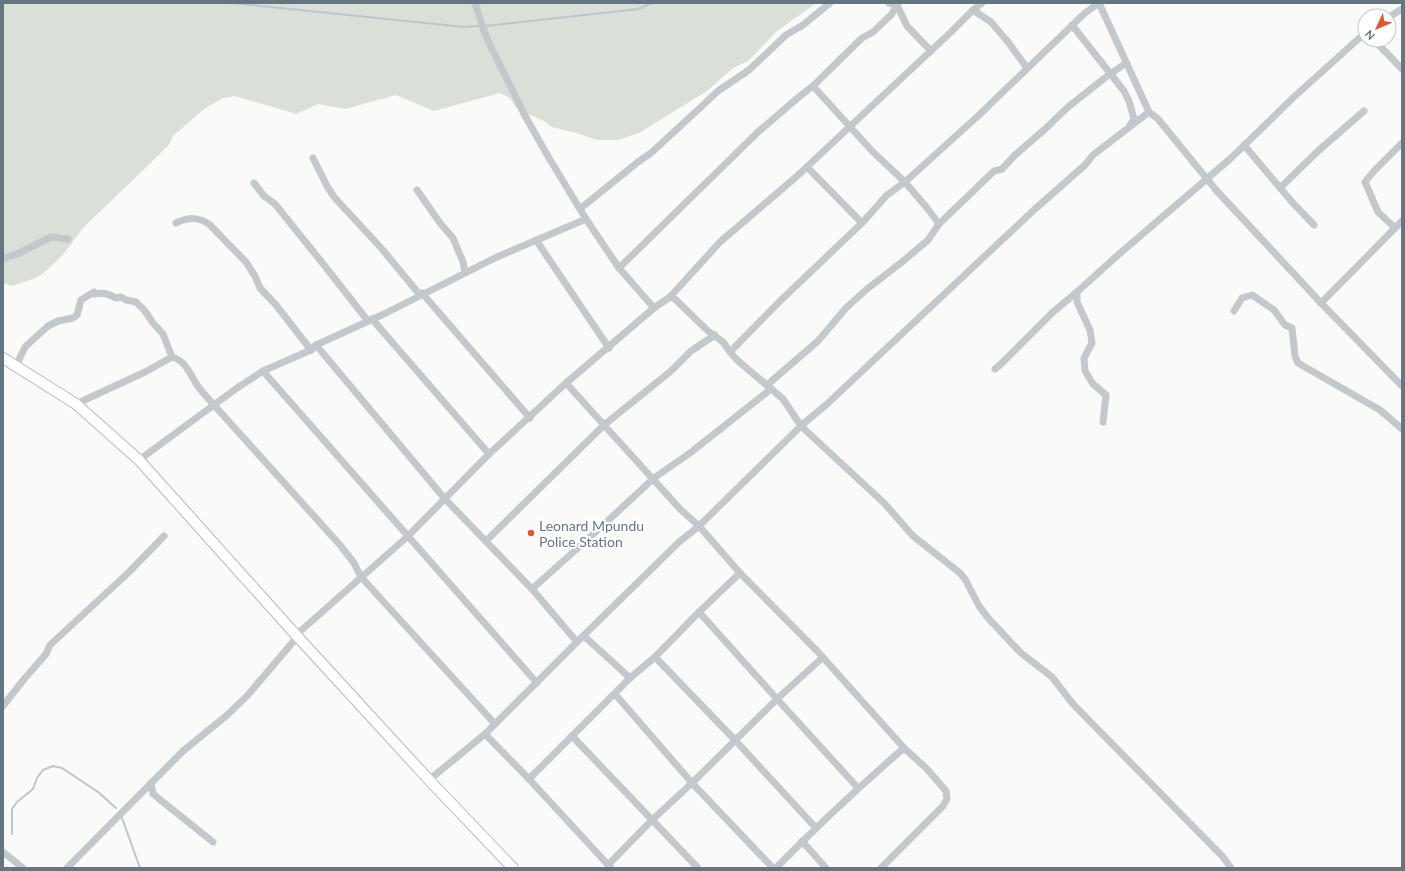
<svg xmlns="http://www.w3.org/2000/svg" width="1405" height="871" viewBox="0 0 1405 871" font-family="Lato,sans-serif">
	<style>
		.green { fill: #dadfd7 }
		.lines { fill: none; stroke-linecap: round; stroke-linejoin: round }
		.stream { stroke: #bbc7cb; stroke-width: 2 }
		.secondary-casing { stroke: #b3babf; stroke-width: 12 }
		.street { stroke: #c3c8cc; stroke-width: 7 }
		.secondary { stroke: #fff; stroke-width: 10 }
		.poi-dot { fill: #e4572e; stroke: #fff; stroke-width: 1.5 }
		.labels { text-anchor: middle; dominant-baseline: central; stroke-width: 4; stroke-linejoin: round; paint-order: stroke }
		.poi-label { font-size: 14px; fill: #657683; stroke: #fff; text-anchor: start }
	</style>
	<rect width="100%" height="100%" fill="#fafaf8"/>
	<path class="green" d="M 3,3 L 816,3 L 777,31 L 748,61 L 733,68 L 707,91 L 639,133 L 618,140 L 597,140 L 576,133 L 552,127 L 544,121 L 523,112 L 515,106 L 510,98 L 500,93 L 434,111 L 396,95 L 345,109 L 318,104 L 296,114 L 235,96 L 223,98 L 204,109 L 173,136 L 169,145 L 83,228 L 62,256 L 45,272 L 36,278 L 12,286 L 3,283 Z"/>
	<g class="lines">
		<g class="stream">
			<path d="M 231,3 L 464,27 L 480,26"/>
			<path d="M 485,26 L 638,9 L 652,3"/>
			<path d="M 122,818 L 140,868"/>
			<path d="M 12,834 L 12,809 L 17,802 L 33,789 L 37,778 L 43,770 L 53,766 L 62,768 L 98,792 L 116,808"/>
		</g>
		<g class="secondary-casing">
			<path id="secondary" d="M 3,358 L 76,404 L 139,460 L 296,635 L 429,780 L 513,868"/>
		</g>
		<g class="street">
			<path d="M 475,3 L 484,31 L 491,47 L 524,114 L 549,158 L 586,219 L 619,268 L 654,308"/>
			<path d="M 889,3 L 897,5 L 907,26 L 931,51"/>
			<path d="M 1099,3 L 1149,112 L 1158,119 L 1216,190 L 1321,303 L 1402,386"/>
			<path d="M 973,10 L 991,22 L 1008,42 L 1027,68"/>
			<path d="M 1389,17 L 1402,9"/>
			<path d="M 1072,25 L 1124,91 L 1129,101 L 1134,119 L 1130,125"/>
			<path d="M 1374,40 L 1402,69"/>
			<path d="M 813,86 L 862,38 L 873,32 L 891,15 L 897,5"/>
			<path d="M 1244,145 L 1292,202 L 1314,225"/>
			<path d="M 313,158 L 327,186 L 334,197 L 382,249 L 420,295"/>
			<path d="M 807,167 L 862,223"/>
			<path d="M 254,183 L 264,196 L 275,204 L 324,265 L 368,321"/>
			<path d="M 1281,187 L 1318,151 L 1364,111"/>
			<path d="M 417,190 L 440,223 L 453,238 L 463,262 L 465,272"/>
			<path d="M 581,208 L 638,162 L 651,153 L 702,106 L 718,91 L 749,70 L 786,35 L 803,25 L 830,3"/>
			<path d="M 176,223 C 189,217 198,217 209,224 L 246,262 L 255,276 L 260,288 L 276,305 L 311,350"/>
			<path d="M 939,224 L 994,171 L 1002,169 L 1015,155 L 1044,130 L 1068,107 L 1106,77 L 1126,63"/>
			<path d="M 1395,228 L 1378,212 L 1365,182 L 1374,171 L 1402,143"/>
			<path d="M 536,240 L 609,348"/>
			<path d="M 3,259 L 19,253 L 51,237 L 68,239"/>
			<path d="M 619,268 L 758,132 L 800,96 L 813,86 L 873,152 L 905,182 L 927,208 L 939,224 L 928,240 L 902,262 L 867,289 L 846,308 L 818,341 L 767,385"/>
			<path d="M 1077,292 L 1077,302 L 1090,330 L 1092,343 L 1084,358 L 1085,371 L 1093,384 L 1106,395 L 1103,422"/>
			<path d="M 422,293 L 530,418"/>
			<path d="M 670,297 L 720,242 L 796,177 L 951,32 L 973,10 L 982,3"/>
			<path d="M 1321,303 L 1402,221"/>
			<path d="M 1234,311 L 1242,298 L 1252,295 L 1274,310 L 1285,325 L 1292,328 L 1295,356 L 1298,363 L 1380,410 L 1402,429"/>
			<path d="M 372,319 L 489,454"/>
			<path d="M 316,345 L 445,499 L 532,589 L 577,642"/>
			<path d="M 730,352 L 779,302 L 862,223 L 887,195 L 905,182 L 979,115 L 1085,13 L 1099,3"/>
			<path d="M 16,366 L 25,347 L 48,326 L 58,321 L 73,318 L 77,315 L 81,300 L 94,292 L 95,294 C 104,292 108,294 116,298 L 121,297 L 126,300 L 136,302 L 145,311 L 153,323 L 163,334 L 172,357"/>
			<path d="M 995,369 L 1000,365 L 1053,312 L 1077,292 L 1118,255 L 1230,159 L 1295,96 L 1365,33"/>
			<path d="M 263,371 L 537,683"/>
			<path d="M 566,383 L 681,510 L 699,526 L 740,573 L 819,653 L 904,748 L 927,769 L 946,791 L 947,799 L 943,806 L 881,868"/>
			<path d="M 76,404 L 145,372 L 172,357 C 186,361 190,374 197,385 C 202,392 208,398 214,405 L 340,545 L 354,563 L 361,577 L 495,724"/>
			<path d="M 139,460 L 237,388 L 263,371 L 311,350 L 316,345 L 384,314 L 497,257 L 586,219"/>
			<path d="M 486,541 L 604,425 L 671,371 L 691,351 L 715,335"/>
			<path d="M 532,589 L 599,529 L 654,478 L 690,453 L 771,389"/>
			<path d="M 699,612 L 777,699 L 858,788"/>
			<path d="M 296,635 L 407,537 L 489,454 L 566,383 L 654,308 L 670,297 L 675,299 L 708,331 L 723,342 L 730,352 L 737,360 L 783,399 L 801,426 L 884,503 L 913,536 L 960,573 L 965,579 L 979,606 L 989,619 L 1021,653 L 1052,677 L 1073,704 L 1223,857 L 1231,868"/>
			<path d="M 584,636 L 630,678"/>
			<path d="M 655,657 L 735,740 L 816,828"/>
			<path d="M 615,694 L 692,783 L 773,868"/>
			<path d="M 3,706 L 25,678 L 46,654 L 50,645 L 128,573 L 164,536"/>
			<path d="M 485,734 L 529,779 L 611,868"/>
			<path d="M 572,736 L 698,868"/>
			<path d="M 529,779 L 630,678 L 655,657 L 699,612 L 740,573"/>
			<path d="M 429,780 L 485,734 L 577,642 L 679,542 L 699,526 L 803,424 L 827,404 L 1035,209 L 1085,165 L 1093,155 L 1149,112"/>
			<path d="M 151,783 L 153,794 L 213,842"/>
			<path d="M 802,841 L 826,868"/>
			<path d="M 3,852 L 23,868"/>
			<path d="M 608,865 L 652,820 L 692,783 L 777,699 L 822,658"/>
			<path d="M 67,868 L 183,751 L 226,716 L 247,696 L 298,636"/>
			<path d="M 776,868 C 817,826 860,786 904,748"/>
		</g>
		<use href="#secondary" class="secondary"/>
	</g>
	<circle class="poi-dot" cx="531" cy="533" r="4"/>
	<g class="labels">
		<g class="poi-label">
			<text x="539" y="525">Leonard Mpundu<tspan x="539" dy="16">Police Station</tspan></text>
		</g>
	</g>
	<rect width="1405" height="871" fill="none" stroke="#657683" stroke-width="8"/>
	<g transform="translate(1377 28) rotate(226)"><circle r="19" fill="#ffffff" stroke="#c1c8cd"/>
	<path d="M0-3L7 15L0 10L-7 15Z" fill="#e4572e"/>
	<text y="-6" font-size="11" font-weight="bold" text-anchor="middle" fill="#657683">N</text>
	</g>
</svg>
